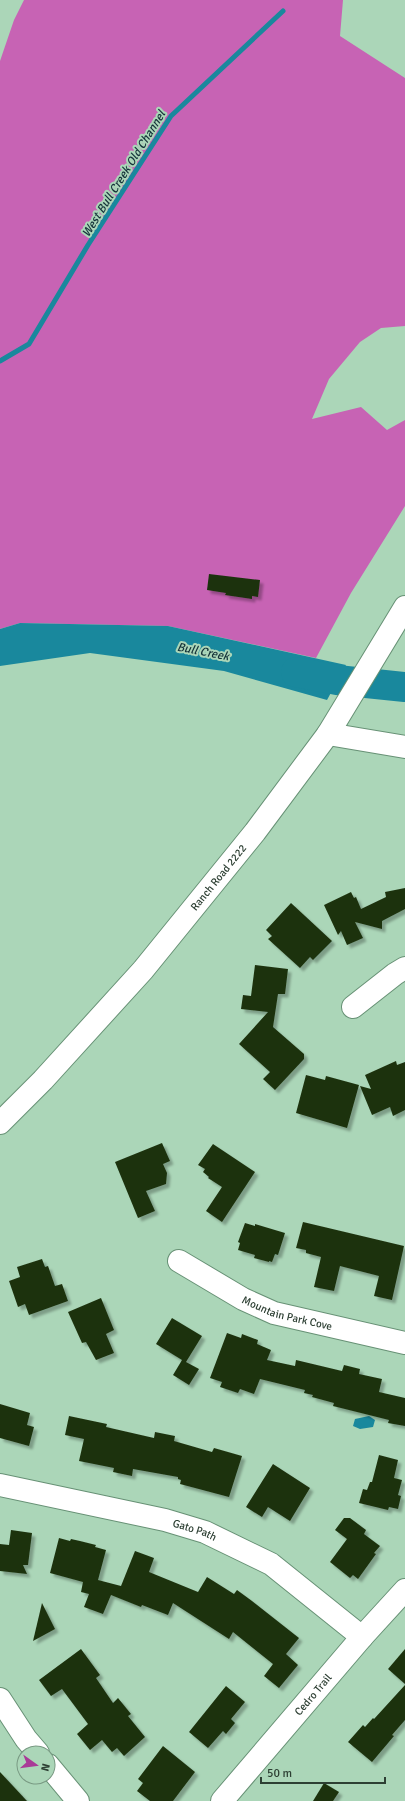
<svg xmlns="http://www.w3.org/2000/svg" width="405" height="1801" viewBox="0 0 405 1801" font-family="Signika,sans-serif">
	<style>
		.forest { fill: #c763b4 }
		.water { fill: #19889d }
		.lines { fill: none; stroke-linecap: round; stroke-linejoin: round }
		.stream { stroke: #19889d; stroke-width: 5 }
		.river { stroke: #19889d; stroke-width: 30 }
		.building { fill: #1d3210; filter: url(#shadow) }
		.minor-casing { stroke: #679175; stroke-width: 24 }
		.major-casing { stroke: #679175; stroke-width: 24 }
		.minor { stroke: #fff; stroke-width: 22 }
		.major { stroke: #fff; stroke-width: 22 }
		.labels { text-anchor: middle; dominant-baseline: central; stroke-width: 4; stroke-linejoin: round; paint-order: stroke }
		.street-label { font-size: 11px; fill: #2d3f33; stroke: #abd6b8 }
		.water-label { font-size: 12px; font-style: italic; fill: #133138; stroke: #abd6b8 }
	</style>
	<defs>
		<filter id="shadow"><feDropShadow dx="3.5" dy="3.5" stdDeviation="1" flood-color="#0004"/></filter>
	</defs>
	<rect width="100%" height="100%" fill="#abd6b8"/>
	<path class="forest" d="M 24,0 L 343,0 L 340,36 L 405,78 L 405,326 L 381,328 L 360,342 L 329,379 L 312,419 L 361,407 L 387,430 L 405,420 L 405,506 L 351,593 L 316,658 L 168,626 L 20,623 L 0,629 L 0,61 L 14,20 Z"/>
	<g class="water">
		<path d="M 20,623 L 168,626 L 346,665 L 327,700 L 224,671 L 90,653 L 0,666 L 0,629 Z"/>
		<path d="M 369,1416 L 375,1420 L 373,1427 L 360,1429 L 353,1426 L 355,1419 Z"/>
	</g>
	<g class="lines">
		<path class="stream" d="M 0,361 L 29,344 L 88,245 L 171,116 L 283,11"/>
		<path class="river" d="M 296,672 L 337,680 L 405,687"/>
	</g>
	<g class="building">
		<path d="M 209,574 L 260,580 L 258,597 L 252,596 L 252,599 L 225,595 L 226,593 L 207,590 Z"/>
		<path d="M 405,888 L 405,909 L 382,921 L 382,929 L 355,922 L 363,938 L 347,945 L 341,931 L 338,935 L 324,905 L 351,892 L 354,898 L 356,897 L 361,909 L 386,897 L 385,892 Z"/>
		<path d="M 291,903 L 332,941 L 313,960 L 310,957 L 300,968 L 268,939 L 272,936 L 266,930 Z"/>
		<path d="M 255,965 L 288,969 L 285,994 L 278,994 L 273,1027 L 304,1054 L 304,1059 L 275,1090 L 263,1079 L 270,1072 L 239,1044 L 268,1012 L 241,1009 L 243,995 L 251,996 Z"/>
		<path d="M 396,1061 L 397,1065 L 405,1062 L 405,1110 L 393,1116 L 390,1107 L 372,1115 L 360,1086 L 371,1089 L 365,1075 Z"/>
		<path d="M 306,1075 L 325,1080 L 326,1076 L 359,1085 L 347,1128 L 296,1113 Z"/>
		<path d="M 162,1143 L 170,1161 L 163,1164 L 167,1173 L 166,1184 L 146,1191 L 155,1211 L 138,1218 L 115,1162 Z"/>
		<path d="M 213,1144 L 255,1172 L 222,1222 L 206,1211 L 222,1187 L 208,1178 L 209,1177 L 203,1172 L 205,1169 L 198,1165 Z"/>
		<path d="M 303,1222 L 404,1246 L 392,1300 L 374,1296 L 379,1276 L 340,1266 L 334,1291 L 314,1287 L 321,1257 L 306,1253 L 306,1250 L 296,1248 Z"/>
		<path d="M 245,1223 L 255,1226 L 255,1224 L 285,1233 L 278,1255 L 275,1254 L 272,1262 L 269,1261 L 269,1262 L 254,1258 L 255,1255 L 238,1250 L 240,1243 L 238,1242 Z"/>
		<path d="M 42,1259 L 45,1267 L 48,1266 L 55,1286 L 62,1284 L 68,1301 L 29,1315 L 25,1304 L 18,1307 L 9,1281 L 20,1277 L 17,1267 Z"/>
		<path d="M 101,1298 L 114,1330 L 106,1334 L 114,1353 L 96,1360 L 86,1342 L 82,1343 L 68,1312 Z"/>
		<path d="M 172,1318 L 202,1336 L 186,1362 L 199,1369 L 189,1385 L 173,1375 L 182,1360 L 156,1344 Z"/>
		<path d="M 227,1333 L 241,1338 L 242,1334 L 258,1340 L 257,1344 L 271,1350 L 267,1360 L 295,1366 L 296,1360 L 342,1371 L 344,1365 L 360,1369 L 359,1374 L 382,1379 L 379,1392 L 405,1398 L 405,1426 L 388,1423 L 389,1420 L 333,1406 L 334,1403 L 312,1397 L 313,1395 L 304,1393 L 305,1390 L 260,1379 L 254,1394 L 240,1389 L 238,1393 L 220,1387 L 222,1382 L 210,1378 Z"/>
		<path d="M 0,1404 L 30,1413 L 27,1425 L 34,1427 L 29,1446 L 0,1438 Z"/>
		<path d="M 69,1416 L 107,1424 L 106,1427 L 154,1438 L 155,1432 L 175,1436 L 174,1441 L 212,1452 L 214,1448 L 242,1456 L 229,1497 L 180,1484 L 181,1480 L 178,1479 L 178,1477 L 133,1469 L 132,1476 L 113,1472 L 114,1468 L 79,1461 L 84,1439 L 65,1435 Z"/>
		<path d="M 379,1455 L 398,1460 L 394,1478 L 402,1480 L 398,1495 L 401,1496 L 398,1509 L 389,1507 L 388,1510 L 359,1503 L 363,1489 L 367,1490 L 370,1482 L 372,1482 Z"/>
		<path d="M 273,1464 L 310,1488 L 290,1521 L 268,1507 L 262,1517 L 246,1507 Z"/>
		<path d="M 344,1518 L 350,1518 L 366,1530 L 364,1534 L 380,1546 L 374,1553 L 376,1554 L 358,1579 L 353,1575 L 350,1578 L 330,1562 L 347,1539 L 335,1530 Z"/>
		<path d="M 11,1530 L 32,1533 L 28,1565 L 23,1565 L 27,1574 L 0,1571 L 0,1544 L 9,1545 Z"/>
		<path d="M 59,1538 L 70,1541 L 71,1539 L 80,1541 L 96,1545 L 95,1547 L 106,1550 L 98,1580 L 121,1586 L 135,1551 L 154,1558 L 149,1572 L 198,1592 L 207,1577 L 234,1594 L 237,1590 L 252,1601 L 299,1638 L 286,1654 L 298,1665 L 279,1688 L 264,1676 L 273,1664 L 233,1632 L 229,1639 L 173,1603 L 168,1615 L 142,1605 L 141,1607 L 111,1595 L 103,1614 L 84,1607 L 89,1594 L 81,1592 L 83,1582 L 50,1573 Z"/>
		<path d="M 42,1603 L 55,1629 L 33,1641 Z"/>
		<path d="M 81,1649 L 100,1675 L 96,1678 L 113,1703 L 118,1698 L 131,1714 L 128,1716 L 145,1737 L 124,1756 L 117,1748 L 112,1752 L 102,1740 L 90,1750 L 77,1734 L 88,1724 L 62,1689 L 51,1696 L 39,1680 Z"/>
		<path d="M 405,1649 L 405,1684 L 388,1669 Z"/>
		<path d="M 405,1685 L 405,1720 L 392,1735 L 394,1736 L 372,1762 L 348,1742 L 363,1725 L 365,1727 L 373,1718 L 374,1719 Z"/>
		<path d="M 226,1686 L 245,1702 L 231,1719 L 235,1723 L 226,1734 L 223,1731 L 208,1748 L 189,1732 Z"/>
		<path d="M 163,1746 L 195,1772 L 173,1801 L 150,1801 L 137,1791 L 143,1783 L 138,1779 Z"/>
		<path d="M 0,1772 L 27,1801 L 0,1801 Z"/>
		<path d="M 324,1783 L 339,1792 L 333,1801 L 313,1801 Z"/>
	</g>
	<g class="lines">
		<g class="minor-casing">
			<g id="minor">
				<path d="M 328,734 L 405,747"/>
				<path d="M 353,1007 L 395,974 L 405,968"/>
				<path id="s1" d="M 179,1261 L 243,1299 L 274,1313 L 405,1343"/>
				<path id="s2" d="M 0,1485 L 165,1520 L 205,1532 L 271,1564 L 362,1637"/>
				<path d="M 0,1699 L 26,1739 L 38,1753"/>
				<path d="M 48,1765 L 78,1801"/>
				<path id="s3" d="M 222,1801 L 362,1637 L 405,1590"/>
			</g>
		</g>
		<g class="major-casing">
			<g id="major">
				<path id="s4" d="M 0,1123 L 43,1080 L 143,970 L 255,832 L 328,734 L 405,607"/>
			</g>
		</g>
		<use href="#minor" class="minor"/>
		<use href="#major" class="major"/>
	</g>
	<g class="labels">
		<g class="street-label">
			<text stroke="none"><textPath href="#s4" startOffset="329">Ranch Road 2222</textPath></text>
			<text stroke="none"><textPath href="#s1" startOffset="121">Mountain Park Cove</textPath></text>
			<text stroke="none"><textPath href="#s2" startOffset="200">Gato Path</textPath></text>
			<text stroke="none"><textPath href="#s3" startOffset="140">Cedro Trail</textPath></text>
		</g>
		<g class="water-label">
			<text transform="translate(124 174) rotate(-58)">West Bull Creek Old Channel</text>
			<text transform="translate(203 652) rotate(11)">Bull Creek</text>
		</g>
	</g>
	<g transform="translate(36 1765) rotate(104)"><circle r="19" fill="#abd6b8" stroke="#799a83"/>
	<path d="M0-3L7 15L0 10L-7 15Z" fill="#a93a97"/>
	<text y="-6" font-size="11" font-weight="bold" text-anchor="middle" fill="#2d3f33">N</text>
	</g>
	<path d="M261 1777v6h124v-6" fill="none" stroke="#2d3f33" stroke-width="2"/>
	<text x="267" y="1777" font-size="12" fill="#2d3f33" stroke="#abd6b8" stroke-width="3" paint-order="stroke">50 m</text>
</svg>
